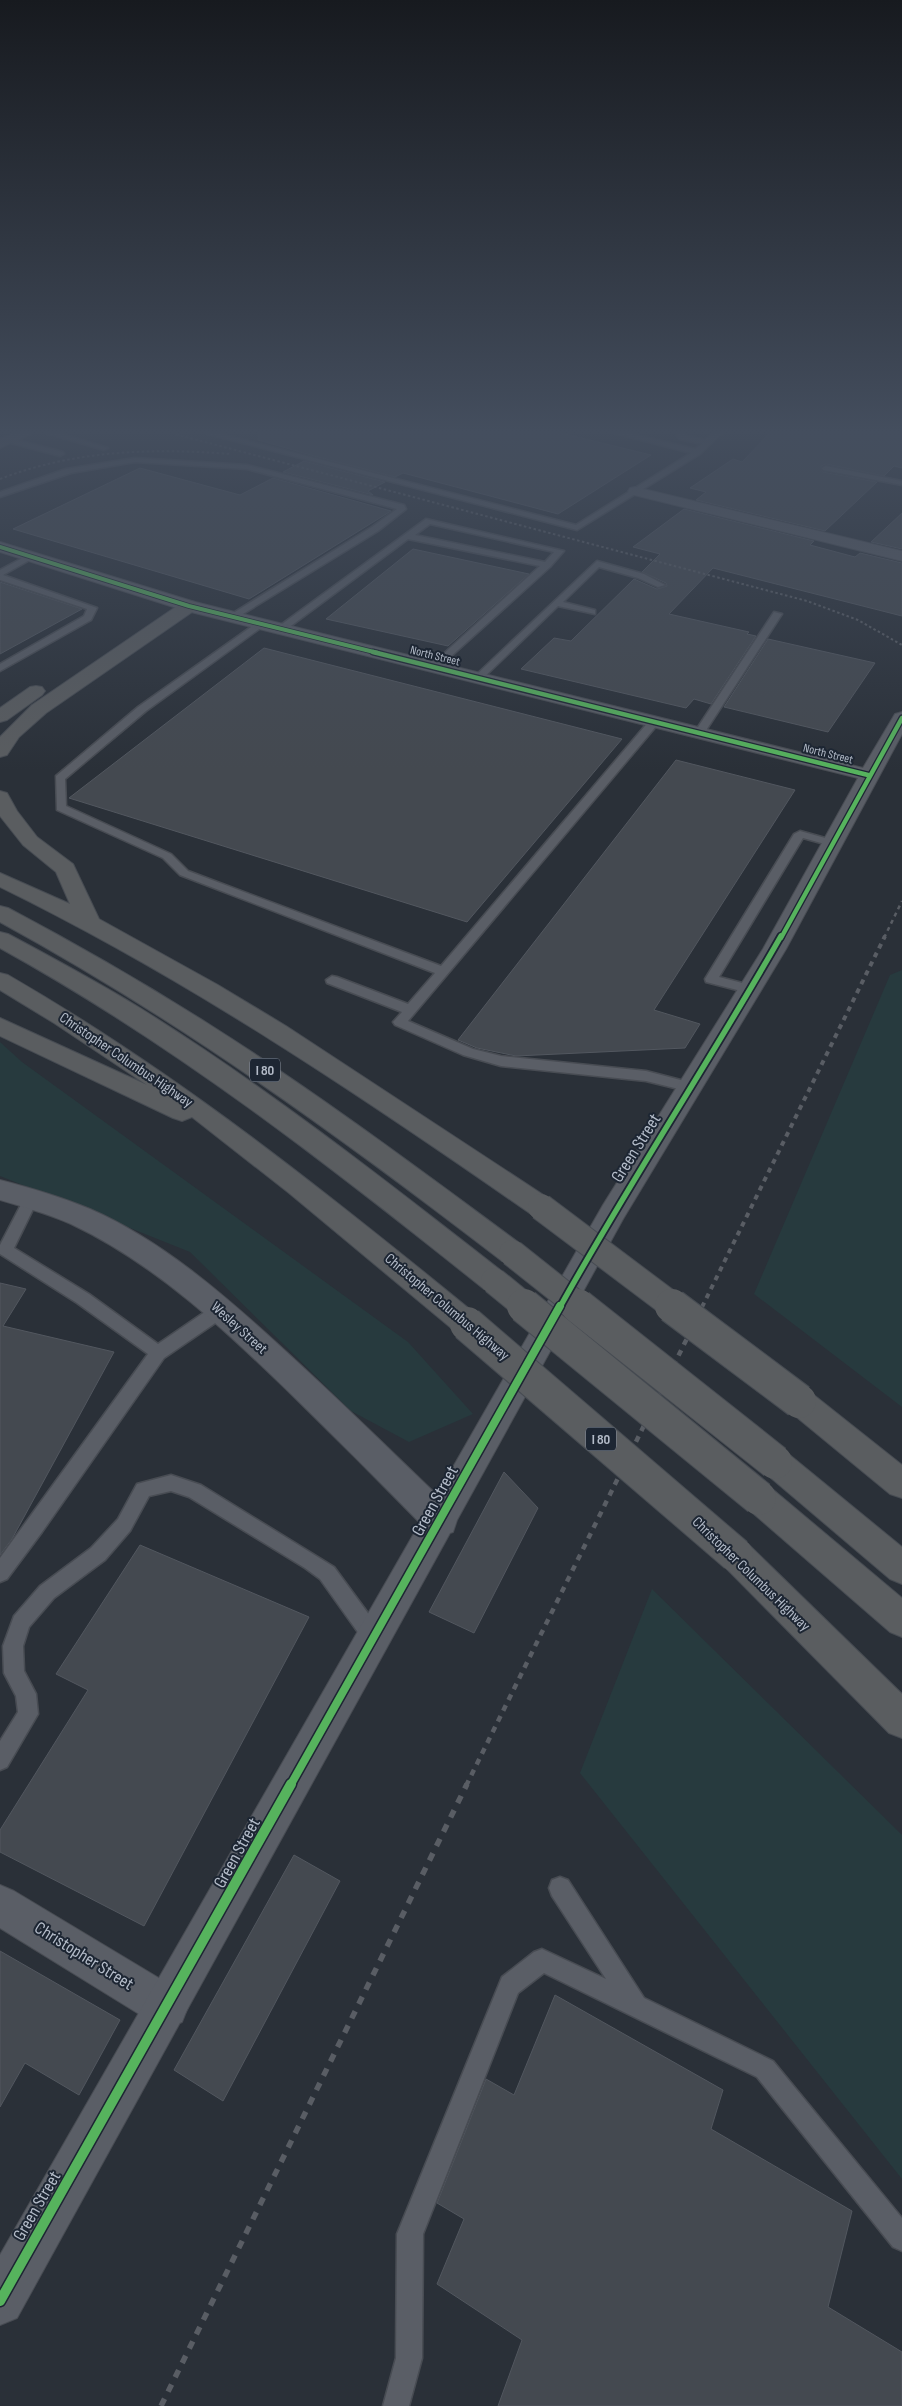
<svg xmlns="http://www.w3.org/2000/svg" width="902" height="2406" viewBox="0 0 902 2406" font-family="'Sofia Sans Condensed',sans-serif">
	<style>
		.green { fill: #273a3e }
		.building { fill: #444950; stroke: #52575f }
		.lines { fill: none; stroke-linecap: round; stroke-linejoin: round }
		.service-casing { stroke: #484c53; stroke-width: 3 }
		.minor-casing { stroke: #484c53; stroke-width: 2 }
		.tertiary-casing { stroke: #484c53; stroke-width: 2 }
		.motorway-casing { stroke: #474c53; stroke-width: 2 }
		.service { fill: #5a5e66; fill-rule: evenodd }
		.minor { fill: #5a5e66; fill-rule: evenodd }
		.tertiary { fill: #5a5e66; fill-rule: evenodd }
		.motorway { fill: #5a5d60; fill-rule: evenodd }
		.rail-far4 { stroke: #595d64; stroke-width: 2; stroke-dasharray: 2.5 2.5; stroke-linecap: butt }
		.rail-far3 { stroke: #595d64; stroke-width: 2.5; stroke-dasharray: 4 4; stroke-linecap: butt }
		.rail-far2 { stroke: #595d64; stroke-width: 4; stroke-dasharray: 5 5; stroke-linecap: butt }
		.rail-far1 { stroke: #595d64; stroke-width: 4.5; stroke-dasharray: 6 6; stroke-linecap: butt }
		.rail { stroke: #595d64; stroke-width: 5.5; stroke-dasharray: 8 8; stroke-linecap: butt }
		.motorway-bridge-far1-casing { stroke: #474c53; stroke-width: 28; stroke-linecap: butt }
		.motorway-bridge-casing { stroke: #474c53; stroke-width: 36; stroke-linecap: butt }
		.motorway-bridge-far1 { stroke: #5a5d60; stroke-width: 26 }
		.motorway-bridge { stroke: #5a5d60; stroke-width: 34 }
		.cycleway-far4-casing { stroke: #1d2633; stroke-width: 5.5 }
		.cycleway-far3-casing { stroke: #1d2633; stroke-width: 7 }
		.cycleway-far2-casing { stroke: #1d2633; stroke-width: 9 }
		.cycleway-far1-casing { stroke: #1d2633; stroke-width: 11 }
		.cycleway-casing { stroke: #1d2633; stroke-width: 13 }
		.cycleway-far4 { stroke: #56b35d; stroke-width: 4 }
		.cycleway-far3 { stroke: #56b35d; stroke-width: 4.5 }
		.cycleway-far2 { stroke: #56b35d; stroke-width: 5.5 }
		.cycleway-far1 { stroke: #56b35d; stroke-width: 8 }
		.cycleway { stroke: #56b35d; stroke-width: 10 }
		.labels { text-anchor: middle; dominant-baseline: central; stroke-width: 4; stroke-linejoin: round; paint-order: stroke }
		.far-street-label { font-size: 12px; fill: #b4bcc9; stroke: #1d2633 }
		.shield { fill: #1d2633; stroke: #878f9c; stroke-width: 1 }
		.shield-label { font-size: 14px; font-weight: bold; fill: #b4bcc9 }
		.street-label { font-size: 15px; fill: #b4bcc9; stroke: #1d2633 }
		.near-street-label { font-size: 18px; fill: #b4bcc9; stroke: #1d2633 }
	</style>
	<rect width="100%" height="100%" fill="#2a3038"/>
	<g class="green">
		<path d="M 902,970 L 902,1407 L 754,1294 L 890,975 Z"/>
		<path d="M 0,1042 L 22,1062 L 408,1342 L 473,1414 L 409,1442 L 351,1411 L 190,1252 L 0,1176 Z"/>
		<path d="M 652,1589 L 902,1835 L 902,2179 L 580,1773 Z"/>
	</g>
	<g class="building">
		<path d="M 259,433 L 561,433 L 651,455 L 558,514 L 403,473 L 395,477 L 314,456 L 258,440 Z"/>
		<path d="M 770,433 L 902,433 L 902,468 L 894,466 L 884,476 L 826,464 L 821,466 L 823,472 L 877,482 L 825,531 L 696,500 L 706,492 L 690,488 L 733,459 L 742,462 Z"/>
		<path d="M 304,461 L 385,482 L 368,491 L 373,495 L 283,472 Z"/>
		<path d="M 140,468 L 240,495 L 273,478 L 391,511 L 249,599 L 13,529 Z"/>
		<path d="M 684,509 L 814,541 L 810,545 L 855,557 L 860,553 L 902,563 L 902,616 L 713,568 L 669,614 L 749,632 L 747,634 L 756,636 L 711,704 L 694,699 L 686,708 L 521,669 L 554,638 L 571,641 L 634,579 L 657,589 L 667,586 L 666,583 L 642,572 L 660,554 L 633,547 Z"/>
		<path d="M 902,513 L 902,549 L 871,542 Z"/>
		<path d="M 413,549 L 529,574 L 448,646 L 326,619 Z"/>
		<path d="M 0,582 L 82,609 L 0,654 Z"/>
		<path d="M 768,639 L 875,663 L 828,732 L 724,707 Z"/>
		<path d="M 264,648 L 622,739 L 467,922 L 69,798 Z"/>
		<path d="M 676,760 L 795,790 L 654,1010 L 700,1024 L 685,1048 L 516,1056 L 477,1048 L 458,1040 Z"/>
		<path d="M 0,1283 L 26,1289 L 3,1326 L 114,1352 L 12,1539 L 0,1555 Z"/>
		<path d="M 504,1472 L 538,1508 L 474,1633 L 429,1612 Z"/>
		<path d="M 140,1545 L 309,1617 L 144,1926 L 0,1852 L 0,1830 L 88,1690 L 56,1674 Z"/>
		<path d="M 294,1855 L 340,1881 L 223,2101 L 174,2070 Z"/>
		<path d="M 0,1951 L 120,2020 L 79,2095 L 25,2063 L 0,2107 Z"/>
		<path d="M 555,1995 L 723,2090 L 711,2129 L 852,2211 L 828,2307 L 902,2352 L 902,2406 L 498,2406 L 522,2340 L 437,2284 L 464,2219 L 437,2203 L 486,2079 L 514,2095 Z"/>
	</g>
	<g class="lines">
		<g class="service-casing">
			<g id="service">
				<path d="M 46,433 L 59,433 L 108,448 L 104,450 Z"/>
				<path d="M 204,433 L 217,433 L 576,525 L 691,453 L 614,433 L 628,433 L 695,449 L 702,444 L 679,439 L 676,433 L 684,433 L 685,435 L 705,440 L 714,433 L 722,433 L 700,454 L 577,530 Z"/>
				<path d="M 10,438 L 63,452 L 64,454 L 60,456 L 7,442 L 7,438 Z"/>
				<path d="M 135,458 L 247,465 L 404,505 L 406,509 L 378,531 L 233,620 L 228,617 L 230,615 L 372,527 L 397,509 L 247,469 L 135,462 L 71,473 L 0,497 L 0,492 L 66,469 Z"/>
				<path d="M 826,466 L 902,481 L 902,485 L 823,470 L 822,468 Z"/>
				<path d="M 426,519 L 564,551 L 550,567 L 437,669 L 429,667 L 540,566 L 408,539 L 284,631 L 278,631 L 278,627 ZM 430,524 L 554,552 L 545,562 L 415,535 Z"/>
				<path d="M 28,555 L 35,557 L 3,575 L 97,608 L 91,620 L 0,671 L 0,664 L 84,616 L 87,609 L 0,580 L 0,570 Z"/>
				<path d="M 597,561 L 644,574 L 665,585 L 658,587 L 638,578 L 599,567 L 563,602 L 595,610 L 595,614 L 558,606 L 481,680 L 475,680 L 475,676 Z"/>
				<path d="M 774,612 L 782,614 L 703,735 L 695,735 L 694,733 Z"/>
				<path d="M 258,622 L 266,624 L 146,711 L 65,779 L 66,806 L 171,854 L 188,871 L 441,966 L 650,720 L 658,720 L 658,724 L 408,1021 L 473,1049 L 501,1056 L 646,1071 L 696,1084 L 698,1087 L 696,1090 L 691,1092 L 646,1081 L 501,1066 L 463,1055 L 395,1025 L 393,1022 L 402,1012 L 327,983 L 326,980 L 332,976 L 337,977 L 408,1004 L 435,973 L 180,875 L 163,858 L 57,810 L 56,776 L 138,707 Z"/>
				<path d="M 800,831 L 836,841 L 838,843 L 832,846 L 803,838 L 719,977 L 754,986 L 755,989 L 749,993 L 706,982 L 705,979 L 794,834 Z"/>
				<path d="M 31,1193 L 36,1195 L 38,1199 L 14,1248 L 89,1294 L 158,1344 L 215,1305 L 221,1304 L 227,1305 L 229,1310 L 227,1315 L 164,1358 L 42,1532 L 7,1579 L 0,1582 L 0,1558 L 148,1354 L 77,1303 L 0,1254 L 0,1245 L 26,1195 Z"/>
				<path d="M 171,1475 L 201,1485 L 334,1567 L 381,1631 L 384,1638 L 381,1645 L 374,1647 L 367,1645 L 320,1579 L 305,1568 L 189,1497 L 171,1491 L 149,1496 L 130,1531 L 105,1560 L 54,1598 L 29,1627 L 23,1646 L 24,1671 L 36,1694 L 38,1714 L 7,1767 L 0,1770 L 0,1741 L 18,1712 L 16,1696 L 4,1673 L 3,1646 L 14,1616 L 40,1586 L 91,1548 L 118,1519 L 137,1484 Z"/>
				<path d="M 560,1877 L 568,1880 L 644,1998 L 773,2061 L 902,2218 L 902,2251 L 893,2247 L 757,2077 L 544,1973 L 518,1993 L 423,2234 L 422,2358 L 409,2406 L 383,2406 L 396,2358 L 397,2234 L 502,1977 L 534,1952 L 542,1949 L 606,1979 L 552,1896 L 549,1888 L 552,1880 Z"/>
			</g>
		</g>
		<g class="minor-casing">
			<g id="minor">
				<path d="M 635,487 L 902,551 L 902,561 L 630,494 L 628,491 L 630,488 Z"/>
				<path d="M 0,1885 L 14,1891 L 182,1992 L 188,2007 L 182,2022 L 167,2028 L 152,2022 L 0,1928 Z"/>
			</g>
		</g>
		<g class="tertiary-casing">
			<g id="tertiary">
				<path d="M 14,433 L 33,433 L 0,448 L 0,439 Z"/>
				<path d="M 0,542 L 195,602 L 863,768 L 895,714 L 902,712 L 902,734 L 786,949 L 623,1219 L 457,1520 L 453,1532 L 450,1533 L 17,2318 L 0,2325 L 0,2255 L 420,1523 C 378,1480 335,1437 292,1395 C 226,1331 156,1264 71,1224 C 48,1214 24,1207 0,1200 L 0,1180 C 31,1188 61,1197 90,1209 C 161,1240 223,1294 280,1346 C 333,1394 385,1445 437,1495 L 603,1205 L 763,949 L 858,778 L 183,610 L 0,552 Z"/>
			</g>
		</g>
		<g class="motorway-casing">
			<g id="motorway">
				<path d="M 189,601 L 195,602 L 197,606 L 195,610 L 46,713 L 19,737 L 7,755 L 0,757 L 0,737 L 32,705 L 183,602 Z"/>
				<path d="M 36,686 L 42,687 L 45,691 L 42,695 L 7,720 L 0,722 L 0,708 L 30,687 Z"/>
				<path d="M 0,791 L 7,793 L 17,811 L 37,837 L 73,864 L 99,919 L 218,985 L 286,1026 L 551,1200 L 555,1207 L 551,1214 L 541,1217 L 531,1214 C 360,1095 188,979 0,887 L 0,873 L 70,904 L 56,872 L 23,845 L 0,816 Z"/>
				<path d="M 0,906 L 8,908 C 76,944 142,982 207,1023 C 316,1092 419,1169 522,1245 L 526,1253 L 522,1261 L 512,1264 L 502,1261 C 341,1137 178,1019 0,922 Z"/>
				<path d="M 0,932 L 8,934 C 53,958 97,982 140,1008 C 268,1088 386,1181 504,1273 L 508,1281 L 504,1289 L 494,1292 L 484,1289 C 329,1165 174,1044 0,948 Z"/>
				<path d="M 0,973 L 8,975 C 179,1074 325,1191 478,1316 L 482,1324 L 478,1332 L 467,1336 L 456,1332 L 289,1193 L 192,1117 L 182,1121 L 173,1118 L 0,1036 L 0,1018 L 147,1085 L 54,1023 L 0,990 Z"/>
				<path d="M 799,1388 L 810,1392 L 902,1465 L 902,1498 L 890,1494 L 788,1410 L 783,1401 L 788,1392 Z"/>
				<path d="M 775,1448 L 786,1452 L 902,1547 L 902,1584 L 890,1579 L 764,1472 L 759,1462 L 764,1452 Z"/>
				<path d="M 759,1483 L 771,1488 L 902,1598 L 902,1637 L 890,1632 L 747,1508 L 743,1498 L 747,1488 Z"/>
				<path d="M 736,1539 L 748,1544 L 902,1694 L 902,1738 L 889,1733 L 724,1566 L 719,1555 L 724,1544 Z"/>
			</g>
		</g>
		<use href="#service" class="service"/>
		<use href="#minor" class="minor"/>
		<use href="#tertiary" class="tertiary"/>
		<use href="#motorway" class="motorway"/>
		<g class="rail-far4">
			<path d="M 171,433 L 807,601 L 858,620 L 902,645"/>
			<path d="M 0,479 C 75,450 152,448 231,454"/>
		</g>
		<path class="rail-far3" d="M 884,938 L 902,901"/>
		<path class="rail-far2" d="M 702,1307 L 885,936"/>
		<path class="rail-far1" d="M 466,1786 L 703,1306"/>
		<path class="rail" d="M 161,2406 L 467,1784"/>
		<g class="motorway-bridge-far1-casing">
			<g id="motorway-bridge-far1">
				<path d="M 541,1207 L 674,1307"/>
				<path d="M 512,1253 L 580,1307"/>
				<path d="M 494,1281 L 526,1307"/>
			</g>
		</g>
		<g class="motorway-bridge-casing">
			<g id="motorway-bridge">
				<path d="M 524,1306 L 759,1498"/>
				<path d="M 578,1306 L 775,1462"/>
				<path d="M 672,1306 L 799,1401"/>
				<path d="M 467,1324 L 736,1555"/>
			</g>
		</g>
		<use href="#motorway-bridge-far1" class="motorway-bridge-far1"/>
		<use href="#motorway-bridge" class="motorway-bridge"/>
		<g class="cycleway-far4-casing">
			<path id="cycleway-far4" d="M 0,547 L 189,606 L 378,653"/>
		</g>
		<g class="cycleway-far3-casing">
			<g id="cycleway-far3">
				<path d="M 373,652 L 868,775"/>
				<path d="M 781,938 L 902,718"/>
			</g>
		</g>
		<g class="cycleway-far2-casing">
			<path id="cycleway-far2" d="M 560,1307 C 630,1181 710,1061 781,936"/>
		</g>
		<g class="cycleway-far1-casing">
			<path id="cycleway-far1" d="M 290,1786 L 560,1306"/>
		</g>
		<g class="cycleway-casing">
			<path id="cycleway" d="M 0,2301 L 291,1784"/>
		</g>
		<use href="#cycleway-far4" class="cycleway-far4"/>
		<use href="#cycleway-far3" class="cycleway-far3"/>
		<use href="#cycleway-far2" class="cycleway-far2"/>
		<use href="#cycleway-far1" class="cycleway-far1"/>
		<use href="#cycleway" class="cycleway"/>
	</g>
	<linearGradient id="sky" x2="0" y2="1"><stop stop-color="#171a1f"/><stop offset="0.56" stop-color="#444e5e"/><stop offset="1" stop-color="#444e5e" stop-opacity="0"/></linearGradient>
	<rect width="902" height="770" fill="url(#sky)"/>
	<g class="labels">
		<g class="far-street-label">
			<text transform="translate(435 656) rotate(14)">North Street</text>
			<text transform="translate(828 754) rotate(14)">North Street</text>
		</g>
		<g class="shield">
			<rect x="250" y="1058.5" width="30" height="23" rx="4"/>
			<rect x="586" y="1427.5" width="30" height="23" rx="4"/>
		</g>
		<g class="shield-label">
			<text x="265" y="1070">I 80</text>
			<text x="601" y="1439">I 80</text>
		</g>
		<g class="street-label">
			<text transform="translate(126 1060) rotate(34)">Christopher Columbus Highway</text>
			<text transform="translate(447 1307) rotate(40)">Christopher Columbus Highway</text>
			<text transform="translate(239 1328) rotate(42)">Wesley Street</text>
			<text transform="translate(751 1574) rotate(44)">Christopher Columbus Highway</text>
		</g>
		<g class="near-street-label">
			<text transform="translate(636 1148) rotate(-58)">Green Street</text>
			<text transform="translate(435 1501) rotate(-61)">Green Street</text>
			<text transform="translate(237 1853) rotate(-61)">Green Street</text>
			<text transform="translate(84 1956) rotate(32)">Christopher Street</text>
			<text transform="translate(37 2206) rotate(-60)">Green Street</text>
		</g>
	</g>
</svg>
